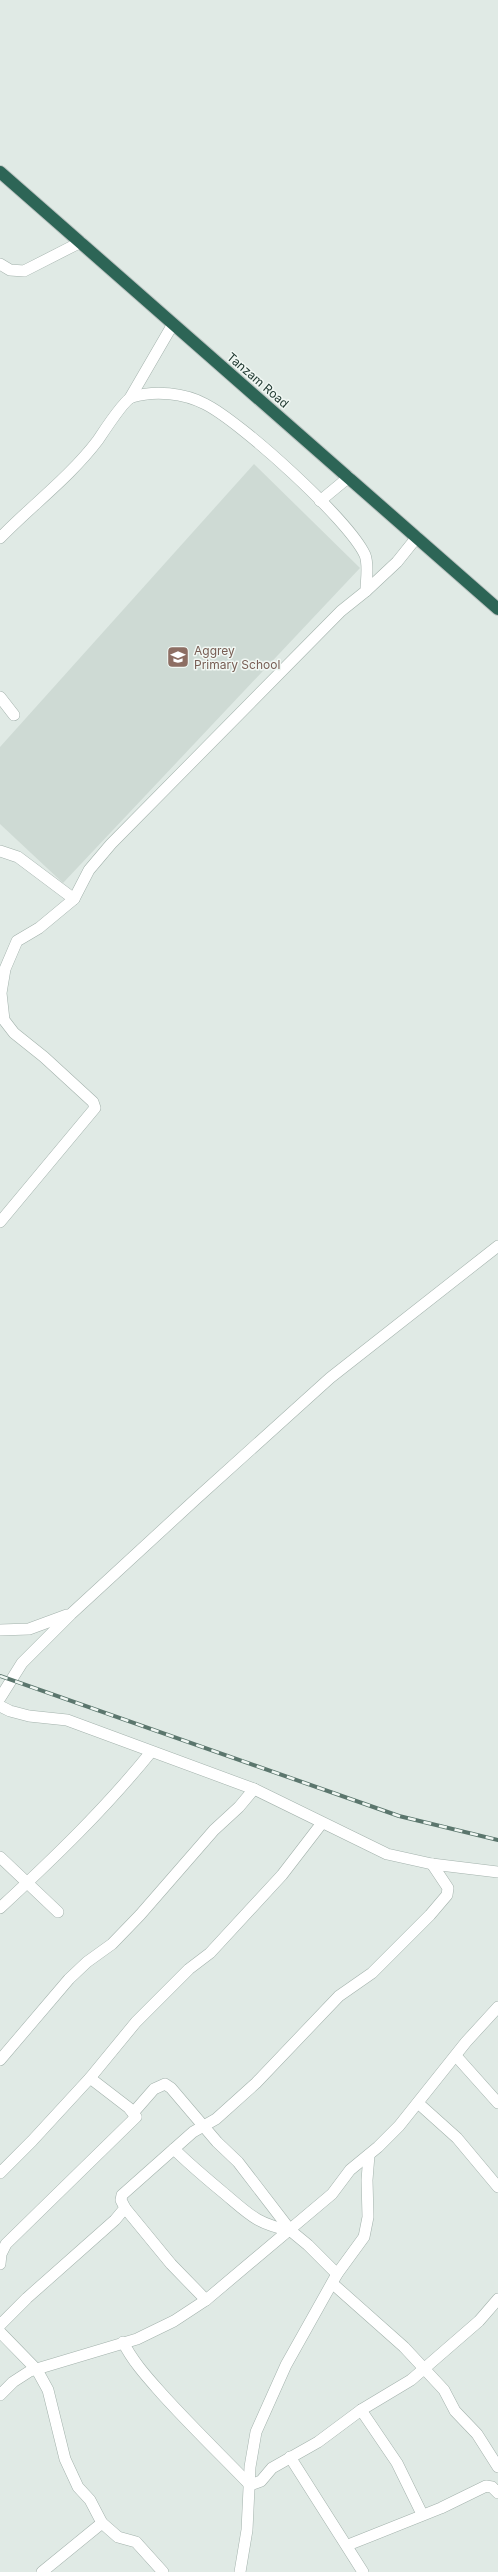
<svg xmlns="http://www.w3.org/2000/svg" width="498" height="2572" viewBox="0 0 498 2572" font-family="Inter,sans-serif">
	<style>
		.built { fill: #cedad4 }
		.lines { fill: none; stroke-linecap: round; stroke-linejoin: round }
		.minor-casing { stroke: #a3b2ac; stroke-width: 12 }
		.highway-casing { stroke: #bcc4c2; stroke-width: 14 }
		.minor { stroke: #fff; stroke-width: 11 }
		.highway { stroke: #2d6556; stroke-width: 12 }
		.rail-casing { stroke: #5b766d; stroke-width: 4 }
		.rail { stroke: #f0f7f3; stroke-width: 2.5; stroke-dasharray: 8; stroke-linecap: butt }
		.labels { text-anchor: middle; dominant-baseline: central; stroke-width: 3; stroke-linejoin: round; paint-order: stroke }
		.street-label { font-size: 12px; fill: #213a32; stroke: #f0f7f3 }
		.education-label { font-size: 12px; fill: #785e54; stroke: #f0f7f3; text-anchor: start }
	</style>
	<rect width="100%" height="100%" fill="#e0eae5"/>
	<path class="built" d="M 254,464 L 360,568 L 63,883 L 0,824 L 0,747 Z"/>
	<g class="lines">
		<g class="minor-casing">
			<g id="minor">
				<path d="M 0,264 L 10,270 L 24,271 L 81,242"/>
				<path d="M 130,398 L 173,324"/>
				<path d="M 320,501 L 349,477"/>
				<path d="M 0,538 C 32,505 70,477 98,440 C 104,431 124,400 132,397 C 155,390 184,393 205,404 C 241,422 349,520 365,555 C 369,565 366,580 366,591 L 341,611 L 111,844 L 89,870 L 74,899 L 39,928 L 17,941 L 5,969 L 1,993 L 4,1020 L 14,1033 L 44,1057 L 93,1102 L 95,1108 L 0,1222"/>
				<path d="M 366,591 L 397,562 L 417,537"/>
				<path d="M 0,697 L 14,715"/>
				<path d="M 0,851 L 18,857 L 74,899"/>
				<path d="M 0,1630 L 29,1629 L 67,1615"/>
				<path d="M 0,1698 L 22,1663 L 71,1614 L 197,1498 L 330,1378 L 498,1246"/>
				<path d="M 0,1706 L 10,1711 L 29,1716 L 67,1720 L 254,1789 L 387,1854 L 432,1864 L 498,1872"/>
				<path d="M 0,1857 L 58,1912"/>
				<path d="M 0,1908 C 54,1858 105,1809 151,1752"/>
				<path d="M 456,2056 L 498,2103"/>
				<path d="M 0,2060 L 69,1979 L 87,1962 L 112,1944 L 140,1915 L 214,1830 L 239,1807 L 254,1789"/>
				<path d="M 418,2103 L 457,2138 L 498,2187"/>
				<path d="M 133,2113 L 154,2089 L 165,2084 L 171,2088 L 217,2142 L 238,2162 L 291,2231 L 308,2245 L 337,2274"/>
				<path d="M 174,2149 C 190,2165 207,2179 225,2194 C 251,2216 256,2223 291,2231"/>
				<path d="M 0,2173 L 32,2141 L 90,2078 L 136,2022 L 189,1969 L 210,1953 L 282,1875 L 322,1823"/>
				<path d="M 125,2208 L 171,2264 L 206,2300"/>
				<path d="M 0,2264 L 1,2254 L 6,2244 L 136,2117 L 129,2108 L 90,2078"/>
				<path d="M 333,2284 L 404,2347 L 444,2390 L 455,2411 L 477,2434 L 498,2467"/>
				<path d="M 0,2325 L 27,2298 L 115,2220 L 125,2208 L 121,2200 L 122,2195 L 193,2132 L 216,2119 L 256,2083 L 339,1996 L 372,1973 L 430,1915 L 447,1895 L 448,1888 L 432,1864"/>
				<path d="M 0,2332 L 37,2370 L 48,2390 L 65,2459 L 78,2487 L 90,2500 L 102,2523 L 118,2537 L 136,2542 L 163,2572"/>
				<path d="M 123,2342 C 133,2362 147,2377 162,2394 C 190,2425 220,2454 250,2485 L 261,2481 L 272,2468 L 318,2442 L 361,2410 L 411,2380 L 479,2321 L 498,2299"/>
				<path d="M 0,2395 L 13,2382 L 30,2371 L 137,2339 L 174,2321 L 206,2300 L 332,2194 L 350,2170 L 378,2147 L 399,2126 L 466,2042 L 498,2007"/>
				<path d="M 361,2410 L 397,2463 L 422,2514"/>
				<path d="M 290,2457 L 363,2572"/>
				<path d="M 348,2545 L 441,2508 L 486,2486 L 492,2487 L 498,2493"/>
				<path d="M 42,2572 L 102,2523"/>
				<path d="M 240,2572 L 247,2530 L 250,2467 L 256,2432 L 286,2365 L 337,2274 L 364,2237 L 368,2217 L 367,2180 L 369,2155"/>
			</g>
		</g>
		<g class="highway-casing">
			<path id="highway" d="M 0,172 L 498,609"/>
		</g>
		<use href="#minor" class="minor"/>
		<use href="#highway" class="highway"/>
		<g class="rail-casing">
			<path id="rail" d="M 0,1676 L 399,1816 L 498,1840"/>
		</g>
		<use href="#rail" class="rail"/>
	</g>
	<defs>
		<g id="school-square" transform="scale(1.15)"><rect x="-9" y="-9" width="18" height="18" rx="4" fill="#8d6e63" stroke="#f0f7f3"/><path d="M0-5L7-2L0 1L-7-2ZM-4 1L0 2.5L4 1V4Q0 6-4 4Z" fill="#fff"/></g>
	</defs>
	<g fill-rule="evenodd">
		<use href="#school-square" x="178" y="657"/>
	</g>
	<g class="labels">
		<g class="street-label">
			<text transform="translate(258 380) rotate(41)">Tanzam Road</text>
		</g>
		<g class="education-label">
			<text x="194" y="650">Aggrey<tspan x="194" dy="14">Primary School</tspan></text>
		</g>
	</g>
</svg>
